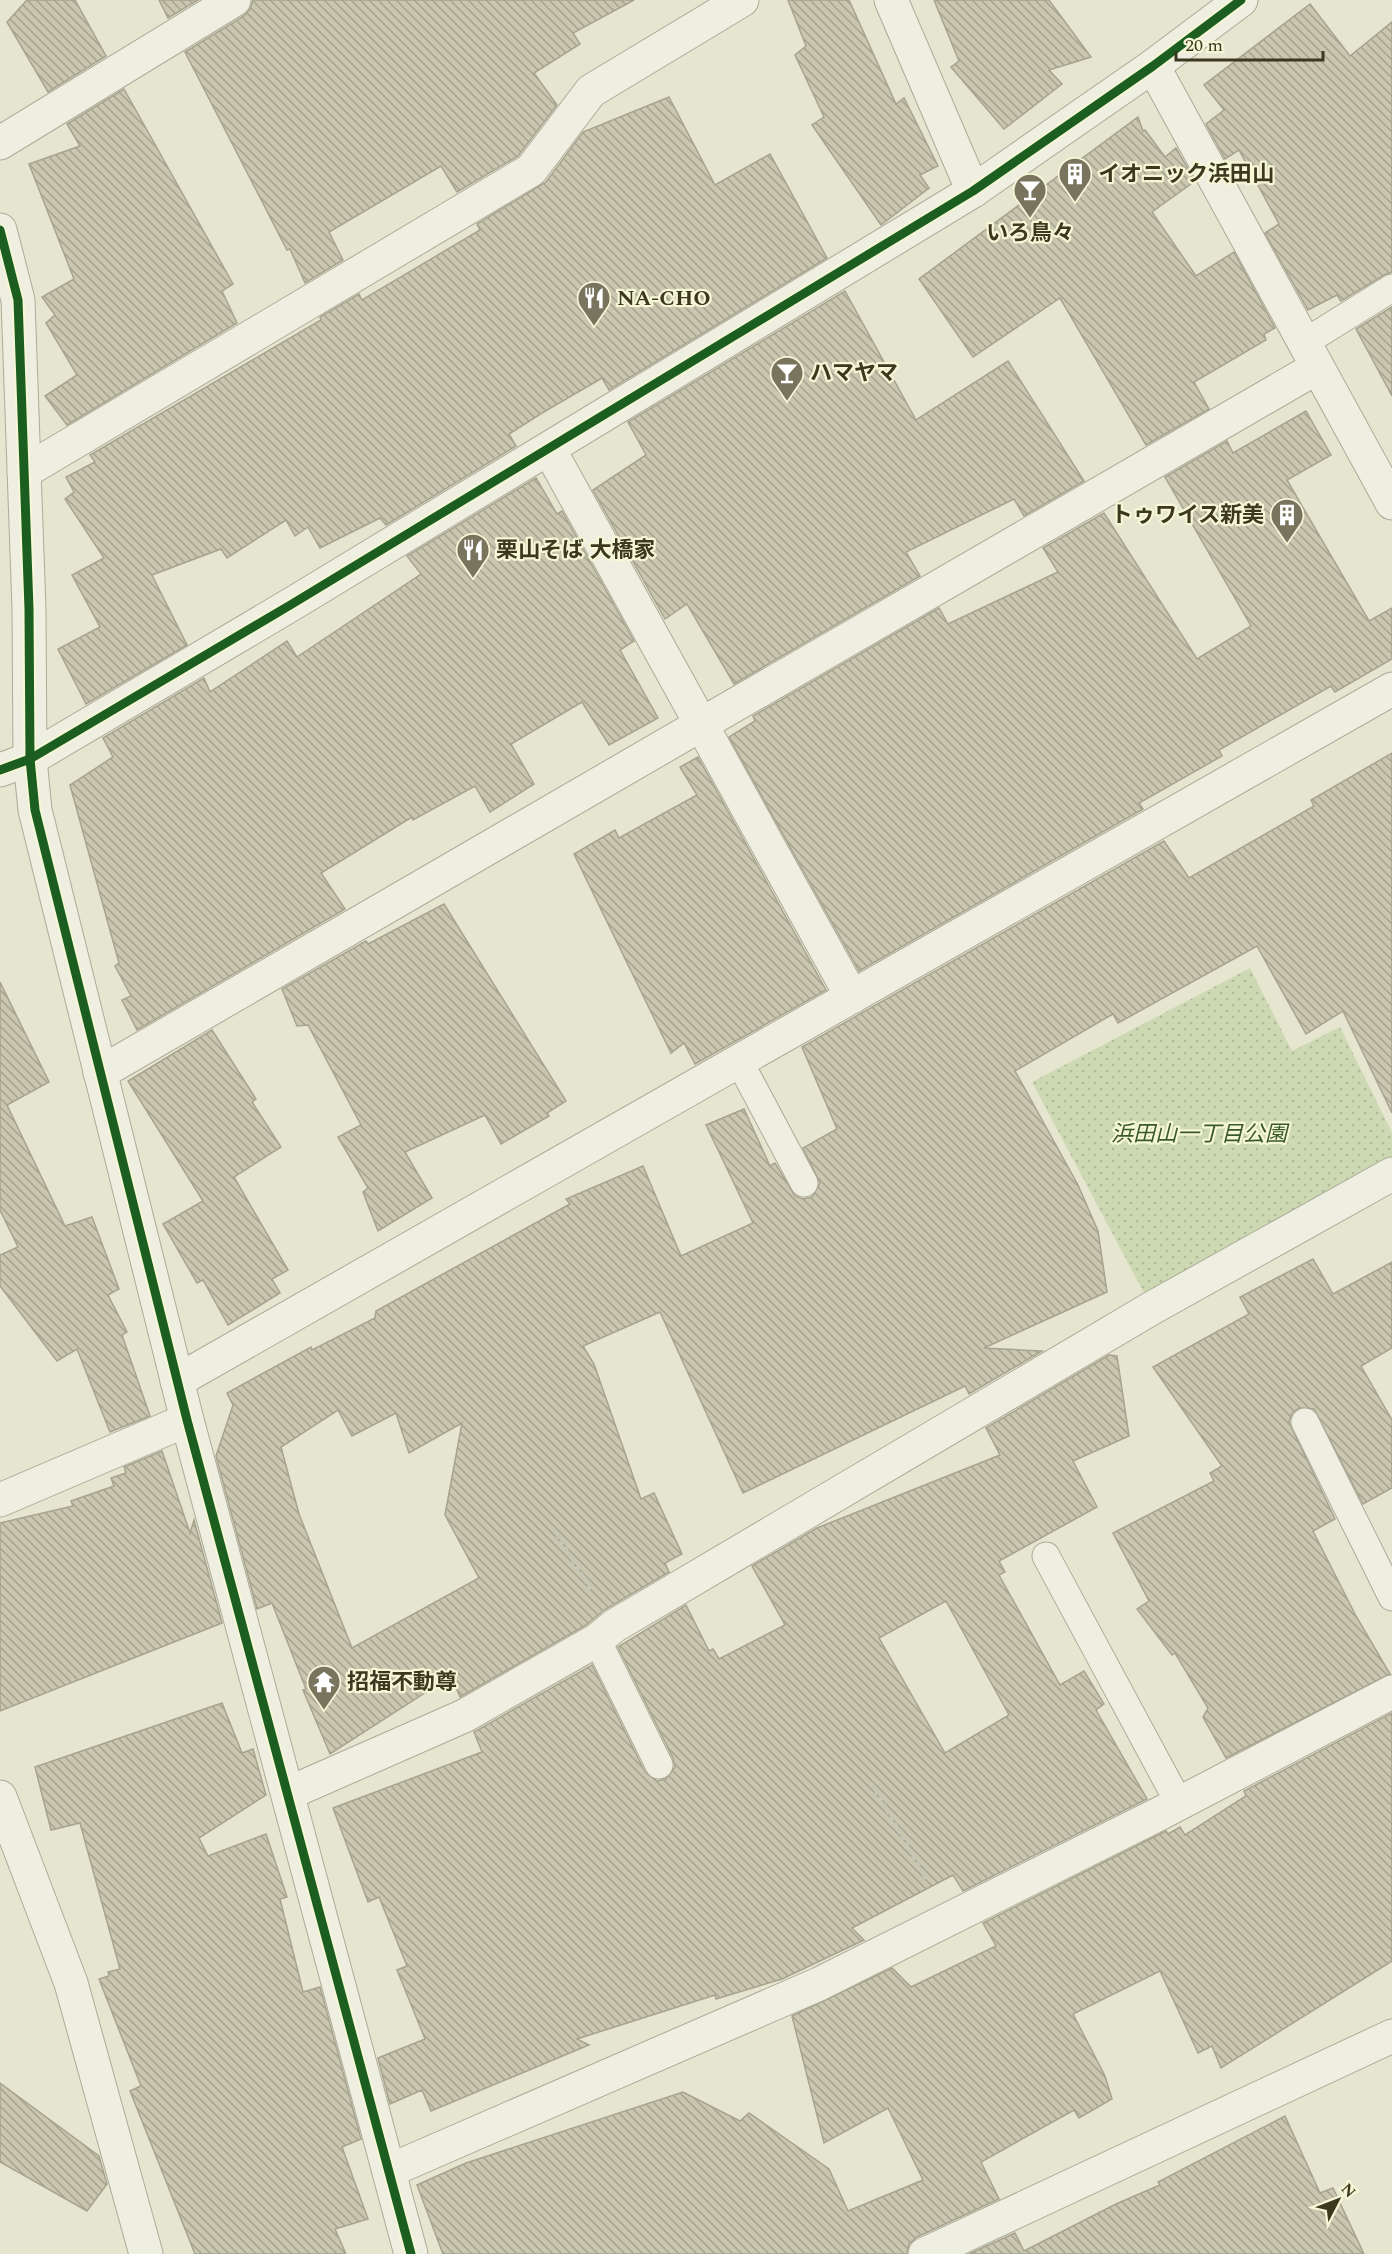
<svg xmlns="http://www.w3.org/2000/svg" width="1392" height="2254" viewBox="0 0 1392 2254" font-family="Spectral,'Noto Sans JP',serif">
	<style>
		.park { fill: url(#park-dots) }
		.building { fill: url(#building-back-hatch); stroke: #a7a38e; stroke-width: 1.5; fill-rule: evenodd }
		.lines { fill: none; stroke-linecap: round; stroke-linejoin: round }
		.service-casing { stroke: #acab98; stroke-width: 29 }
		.minor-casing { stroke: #acab98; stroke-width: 35 }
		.path { stroke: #c6c6b7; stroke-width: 4; stroke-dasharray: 4.5 3; stroke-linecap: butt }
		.service { stroke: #eeeee1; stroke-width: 27 }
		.minor { stroke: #eeeee1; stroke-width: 33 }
		.cycleway-casing { stroke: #f5f7d6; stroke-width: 13 }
		.cycleway { stroke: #1b5e20; stroke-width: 9 }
		.labels { text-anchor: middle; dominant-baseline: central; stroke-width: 4.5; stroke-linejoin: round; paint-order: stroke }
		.poi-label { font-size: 22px; font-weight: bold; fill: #3c371f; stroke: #f5f7d6; text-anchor: start }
		.park-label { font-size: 22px; font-style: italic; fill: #395925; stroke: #f5f7d6 }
	</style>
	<defs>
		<pattern id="park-dots" width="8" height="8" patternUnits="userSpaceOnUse" patternTransform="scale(1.5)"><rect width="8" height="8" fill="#ccd9b2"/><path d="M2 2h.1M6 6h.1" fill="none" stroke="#b0bb99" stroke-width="1.8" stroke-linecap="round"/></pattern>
		<pattern id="building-back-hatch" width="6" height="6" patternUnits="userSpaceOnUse" patternTransform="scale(1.5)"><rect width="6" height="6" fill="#cac7b0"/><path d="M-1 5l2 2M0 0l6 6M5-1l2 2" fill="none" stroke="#a5a28f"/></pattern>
	</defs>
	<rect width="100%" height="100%" fill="#e6e6d0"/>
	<path class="park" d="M 1250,968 L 1292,1051 L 1340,1027 L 1392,1133 L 1392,1160 L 1152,1308 L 1032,1082 Z"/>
	<g class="building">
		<path d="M 27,0 L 75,0 L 106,56 L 48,92 L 7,22 Z"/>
		<path d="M 159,0 L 198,0 L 168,18 Z"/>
		<path d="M 253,0 L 634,0 L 573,33 L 580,44 L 534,73 L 557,105 L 518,156 L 457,192 L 441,166 L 329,232 L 343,260 L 305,283 L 290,249 L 287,250 L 185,52 L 244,16 L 250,9 Z"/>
		<path d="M 788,0 L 849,0 L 896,104 L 904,98 L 938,166 L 920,175 L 929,188 L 881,225 L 812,125 L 824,117 L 795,55 L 806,46 Z"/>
		<path d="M 934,0 L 1049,0 L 1091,57 L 1049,70 L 1062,84 L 1004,129 L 951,67 L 959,61 Z"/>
		<path d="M 1310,4 L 1350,56 L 1392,22 L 1392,272 L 1384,275 L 1341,301 L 1337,295 L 1308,310 L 1265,233 L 1279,224 L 1239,150 L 1225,159 L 1206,124 L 1224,110 L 1204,85 Z"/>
		<path d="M 124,89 L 233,284 L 222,291 L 237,323 L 67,425 L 45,396 L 77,375 L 46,323 L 55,315 L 42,297 L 74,279 L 29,164 L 80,146 L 67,124 Z"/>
		<path d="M 669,97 L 715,185 L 770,154 L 827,258 L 609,390 L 602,378 L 542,413 L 509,434 L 516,446 L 386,525 L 380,518 L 320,548 L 308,527 L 295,536 L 286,520 L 227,558 L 221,549 L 152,575 L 187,645 L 86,704 L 58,649 L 100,627 L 72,575 L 104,558 L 65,499 L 74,492 L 66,477 L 95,462 L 90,455 L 321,320 L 320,317 L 359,294 L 362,300 L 480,230 L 477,224 L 546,182 L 583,132 Z"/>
		<path d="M 1138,117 L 1143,131 L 1145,130 L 1165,157 L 1176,148 L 1195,181 L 1152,212 L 1196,276 L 1234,252 L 1275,328 L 1264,334 L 1266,340 L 1194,382 L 1209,409 L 1146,445 L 1060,298 L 973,357 L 919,279 Z"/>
		<path d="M 845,291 L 916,420 L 1008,361 L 1084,481 L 1024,516 L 1014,499 L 906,552 L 920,576 L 734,684 L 687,604 L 665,619 L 593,490 L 646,455 L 628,422 Z"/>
		<path d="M 1392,307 L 1392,396 L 1356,329 Z"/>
		<path d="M 1306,411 L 1331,455 L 1287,480 L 1369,621 L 1392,608 L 1392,659 L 1335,692 L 1331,686 L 1219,750 L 1222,756 L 1139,803 L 1143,809 L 859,971 L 729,737 L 755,721 L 753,716 L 939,608 L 948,624 L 1058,572 L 1043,548 L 1104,513 L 1197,659 L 1251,626 L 1165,477 L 1227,441 L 1233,453 Z"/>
		<path d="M 536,478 L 557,514 L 562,511 L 634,641 L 620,650 L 658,718 L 609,745 L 582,702 L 511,744 L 534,784 L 490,812 L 475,786 L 413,820 L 412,817 L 321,873 L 345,909 L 137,1030 L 122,1000 L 131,996 L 115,966 L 119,963 L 70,785 L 113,757 L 103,738 L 204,678 L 210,692 L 287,641 L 297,657 L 421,574 L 407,556 Z"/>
		<path d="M 1392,753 L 1392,1113 L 1343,1011 L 1306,1034 L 1257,946 L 1118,1023 L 1113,1014 L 1015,1071 L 1078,1185 L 1098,1231 L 1107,1292 L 984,1348 L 1042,1351 L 969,1394 L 965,1386 L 743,1493 L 660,1312 L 583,1346 L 594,1364 L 641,1499 L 654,1493 L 682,1554 L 665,1563 L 669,1572 L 604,1610 L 586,1625 L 460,1697 L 451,1676 L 330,1754 L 303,1690 L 306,1689 L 272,1603 L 257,1609 L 216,1456 L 233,1405 L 227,1393 L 311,1347 L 312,1350 L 375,1318 L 376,1311 L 570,1204 L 566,1199 L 643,1166 L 681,1256 L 753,1223 L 706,1125 L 744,1109 L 770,1166 L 775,1163 L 795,1196 L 803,1199 L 812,1197 L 820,1183 L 803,1148 L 837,1129 L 802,1047 L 1164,841 L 1189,878 L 1314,806 L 1311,800 ZM 338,1410 L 352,1436 L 396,1413 L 409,1453 L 462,1423 L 445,1515 L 479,1578 L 352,1648 L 299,1514 L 281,1447 Z"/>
		<path d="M 698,757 L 826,990 L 695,1064 L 684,1043 L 671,1053 L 574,854 L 615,830 L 619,838 L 697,795 L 680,767 Z"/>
		<path d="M 444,904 L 566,1101 L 547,1113 L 549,1116 L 501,1144 L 485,1115 L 405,1152 L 432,1198 L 378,1231 L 363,1192 L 368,1188 L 338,1137 L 361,1125 L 308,1025 L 297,1026 L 282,989 L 366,941 L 368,944 Z"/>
		<path d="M 0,982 L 49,1082 L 7,1105 L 65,1226 L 92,1217 L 119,1289 L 108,1295 L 127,1332 L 122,1335 L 150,1416 L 110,1432 L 77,1349 L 57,1361 L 0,1286 L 0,1255 L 18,1247 L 0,1210 Z"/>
		<path d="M 212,1030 L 256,1099 L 252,1102 L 281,1147 L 234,1177 L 288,1270 L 272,1279 L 280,1293 L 228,1325 L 203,1280 L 197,1283 L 163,1224 L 203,1201 L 128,1081 Z"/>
		<path d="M 1313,1259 L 1333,1294 L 1392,1262 L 1392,1348 L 1361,1366 L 1392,1420 L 1392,1488 L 1363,1504 L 1314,1409 L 1299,1408 L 1292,1413 L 1289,1422 L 1335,1519 L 1313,1531 L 1356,1616 L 1390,1674 L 1226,1758 L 1203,1717 L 1208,1708 L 1175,1653 L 1172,1655 L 1137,1609 L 1149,1601 L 1113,1533 L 1214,1481 L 1210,1473 L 1222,1466 L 1153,1367 L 1249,1314 L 1240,1297 Z"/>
		<path d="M 1109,1355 L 1117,1356 L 1129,1436 L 1073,1461 L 1097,1507 L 999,1561 L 1005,1572 L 999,1575 L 1060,1685 L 1084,1671 L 1104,1704 L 1096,1710 L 1147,1799 L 963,1891 L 953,1875 L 852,1928 L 864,1940 L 782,1979 L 716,1999 L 715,1995 L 577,2039 L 589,2045 L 431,2111 L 422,2090 L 390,2104 L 378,2058 L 425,2039 L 397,1970 L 407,1966 L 379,1897 L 368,1902 L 333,1808 L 482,1752 L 474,1732 L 592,1665 L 645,1772 L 657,1781 L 666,1779 L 675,1767 L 673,1758 L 618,1647 L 686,1605 L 709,1651 L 713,1649 L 719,1659 L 785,1625 L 752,1566 L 817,1528 L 1000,1455 L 986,1428 ZM 946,1601 L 1009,1715 L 945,1753 L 879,1638 Z"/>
		<path d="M 162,1451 L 190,1533 L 194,1520 L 222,1623 L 0,1711 L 0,1523 L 73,1506 L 71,1501 L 114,1486 L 111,1478 L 126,1473 L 124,1467 Z"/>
		<path d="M 222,1703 L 242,1753 L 253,1749 L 266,1795 L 199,1838 L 208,1856 L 266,1834 L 287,1897 L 280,1899 L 303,1992 L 320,1987 L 361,2139 L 342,2147 L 368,2219 L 335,2229 L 346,2254 L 195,2254 L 130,2091 L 141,2086 L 99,1979 L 109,1976 L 108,1972 L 120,1969 L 80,1823 L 51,1830 L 35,1767 Z"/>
		<path d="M 1392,1713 L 1392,1961 L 1221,2068 L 1212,2046 L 1198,2053 L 1160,1971 L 1073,2014 L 1105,2076 L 1112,2099 L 1079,2118 L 1074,2110 L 981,2162 L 999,2199 L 917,2237 L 909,2244 L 907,2254 L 443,2254 L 417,2185 L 466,2163 L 683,2092 L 740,2121 L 749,2113 L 829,2169 L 848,2211 L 923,2180 L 888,2108 L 824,2143 L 792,2016 L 892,1968 L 911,1987 L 996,1946 L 983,1923 L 1166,1831 L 1168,1834 L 1180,1827 L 1185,1835 L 1246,1796 L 1244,1791 Z"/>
		<path d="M 0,2083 L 99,2156 L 107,2184 L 87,2211 L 0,2162 Z"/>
		<path d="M 1285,2116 L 1320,2193 L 1333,2188 L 1364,2254 L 969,2254 L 1015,2233 L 1024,2251 L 1116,2204 L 1160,2185 L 1158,2182 Z"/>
	</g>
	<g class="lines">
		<g class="service-casing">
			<g id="service">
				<path d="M 1302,344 L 1392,288"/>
				<path d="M 739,1061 L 804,1183"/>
				<path d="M 1305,1422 L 1392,1597"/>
				<path d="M 1046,1556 L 1179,1803"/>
				<path d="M 597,1640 L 659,1765"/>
			</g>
		</g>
		<g class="minor-casing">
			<g id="minor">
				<path d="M 891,0 L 973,191"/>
				<path d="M 1153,66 L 1392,503"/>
				<path d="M 0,143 L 234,0"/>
				<path d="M 0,230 L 18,300 L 29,609 L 30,759 L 35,810 L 187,1420 L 411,2254"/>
				<path d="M 549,449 L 852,997"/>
				<path d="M 24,472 L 531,170 L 591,91 L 742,0"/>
				<path d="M 0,770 L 30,759 L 292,604 L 973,191 L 1153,66 L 1241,0"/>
				<path d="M 100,1073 L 1316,368"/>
				<path d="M 177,1381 L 1392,689"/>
				<path d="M 0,1500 L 187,1420"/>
				<path d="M 289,1793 L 464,1716 L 597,1640 L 614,1626 L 1152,1308 L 1392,1174"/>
				<path d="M 0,1797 L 71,1983 L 146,2254"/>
				<path d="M 391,2170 L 819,1984 L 1157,1815 L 1392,1692"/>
				<path d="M 925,2254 L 1392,2036"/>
			</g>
		</g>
		<g class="path">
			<path d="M 553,1528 L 592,1591"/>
			<path d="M 872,1784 L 928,1882"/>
		</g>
		<use href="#service" class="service"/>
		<use href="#minor" class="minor"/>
		<g class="cycleway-casing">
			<g id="cycleway">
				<path d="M 0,230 L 18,300 L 29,609 L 30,759 L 35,810 L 187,1420 L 411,2254"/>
				<path d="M 0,770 L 30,759 L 292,604 L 973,191 L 1153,66 L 1241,0"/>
			</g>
		</g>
		<use href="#cycleway" class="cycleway"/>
	</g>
	<defs>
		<g id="building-pin" transform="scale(1.725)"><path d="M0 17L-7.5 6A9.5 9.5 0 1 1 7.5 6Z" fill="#78745d" stroke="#f5f7d6"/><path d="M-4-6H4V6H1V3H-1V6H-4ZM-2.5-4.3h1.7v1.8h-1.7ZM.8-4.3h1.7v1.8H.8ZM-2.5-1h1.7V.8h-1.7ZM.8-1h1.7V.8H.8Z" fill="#fff"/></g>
		<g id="bar-pin" transform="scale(1.725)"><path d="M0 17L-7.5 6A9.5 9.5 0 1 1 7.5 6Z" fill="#78745d" stroke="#f5f7d6"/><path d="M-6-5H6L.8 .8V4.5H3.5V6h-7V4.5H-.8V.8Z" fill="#fff"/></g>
		<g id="restaurant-pin" transform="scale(1.725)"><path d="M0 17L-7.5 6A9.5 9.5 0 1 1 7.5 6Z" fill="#78745d" stroke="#f5f7d6"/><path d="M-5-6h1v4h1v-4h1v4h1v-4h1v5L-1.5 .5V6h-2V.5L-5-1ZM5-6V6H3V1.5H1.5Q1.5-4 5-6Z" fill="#fff"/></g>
		<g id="temple-pin" transform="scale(1.725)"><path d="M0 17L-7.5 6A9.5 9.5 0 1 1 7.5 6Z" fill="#78745d" stroke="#f5f7d6"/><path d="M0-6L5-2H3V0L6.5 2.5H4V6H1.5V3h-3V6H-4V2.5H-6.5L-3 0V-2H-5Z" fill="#fff"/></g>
	</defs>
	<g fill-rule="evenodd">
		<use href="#building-pin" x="1075" y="174"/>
		<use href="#bar-pin" x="1030" y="190"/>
		<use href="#restaurant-pin" x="594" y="298"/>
		<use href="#bar-pin" x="787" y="373"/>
		<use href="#building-pin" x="1287" y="515"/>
		<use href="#restaurant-pin" x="473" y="550"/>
		<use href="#temple-pin" x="324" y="1682"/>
	</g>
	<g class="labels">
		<g class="poi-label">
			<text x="1098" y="174">イオニック浜田山</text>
			<text x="1030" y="233" text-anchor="middle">いろ鳥々</text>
			<text x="617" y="298">NA-CHO</text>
			<text x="810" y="373">ハマヤマ</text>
			<text x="1264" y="515" text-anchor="end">トゥワイス新美</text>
			<text x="496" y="550">栗山そば 大橋家</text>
			<text x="347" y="1682">招福不動尊</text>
		</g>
		<g class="park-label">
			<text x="1199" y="1134">浜田山一丁目公園</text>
		</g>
	</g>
	<g transform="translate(1338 2200) rotate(48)" stroke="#f5f7d6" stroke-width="4.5" paint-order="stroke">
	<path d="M0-4.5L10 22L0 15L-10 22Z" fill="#3c371f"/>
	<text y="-9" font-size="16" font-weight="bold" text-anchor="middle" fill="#3c371f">N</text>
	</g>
	<path d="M1176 51v9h147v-9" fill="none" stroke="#3c371f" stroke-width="3"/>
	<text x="1185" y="51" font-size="18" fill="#3c371f" stroke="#f5f7d6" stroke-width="4.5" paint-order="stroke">20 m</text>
</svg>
